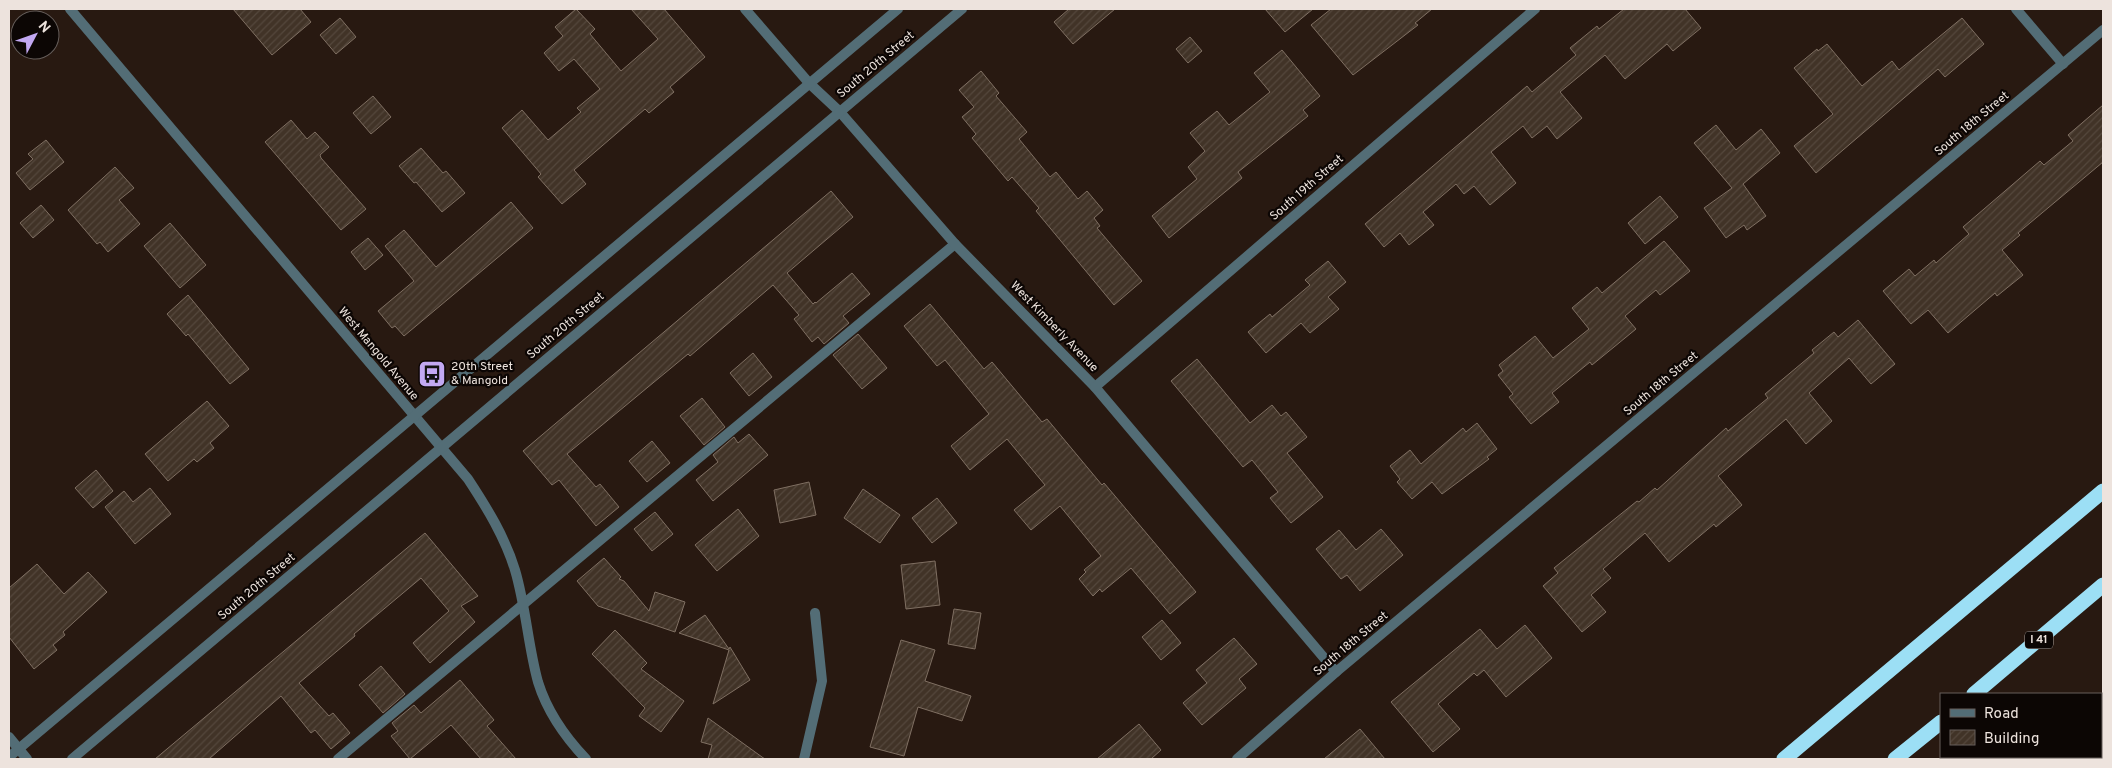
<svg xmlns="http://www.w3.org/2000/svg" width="2112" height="768" viewBox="0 0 2112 768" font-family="Overpass,sans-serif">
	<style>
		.building { fill: url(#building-hatch); stroke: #7f6f62 }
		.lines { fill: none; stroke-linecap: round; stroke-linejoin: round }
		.service { stroke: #536d76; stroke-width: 10 }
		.minor { stroke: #536d76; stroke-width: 10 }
		.tertiary { stroke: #536d76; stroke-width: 10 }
		.motorway { stroke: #9cdff5; stroke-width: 15 }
		.labels { text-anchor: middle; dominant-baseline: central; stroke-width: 4.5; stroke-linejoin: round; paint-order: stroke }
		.shield { fill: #0c0604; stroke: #aaa19c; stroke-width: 1 }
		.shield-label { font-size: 11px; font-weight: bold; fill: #ede3dd }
		.street-label { font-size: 12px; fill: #ede3dd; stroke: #0c0604 }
		.poi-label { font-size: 12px; fill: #ede3dd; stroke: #0c0604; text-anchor: start }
	</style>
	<defs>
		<pattern id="building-hatch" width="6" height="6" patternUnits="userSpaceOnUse" patternTransform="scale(1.25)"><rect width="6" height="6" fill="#413327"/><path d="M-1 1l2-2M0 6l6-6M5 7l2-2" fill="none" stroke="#54473c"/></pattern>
	</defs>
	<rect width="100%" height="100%" fill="#281911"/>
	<g class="building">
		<path d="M 233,9 L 300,9 L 311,22 L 272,55 Z"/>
		<path d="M 576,9 L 595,29 L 590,34 L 621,71 L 658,39 L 631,9 L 664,9 L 705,57 L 670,87 L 674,92 L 649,113 L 645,109 L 574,170 L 586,184 L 562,204 L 538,177 L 541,174 L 502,128 L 522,110 L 548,140 L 581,112 L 577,108 L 600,89 L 574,59 L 559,71 L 544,53 L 563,36 L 555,27 Z"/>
		<path d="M 1069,9 L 1115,9 L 1073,44 L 1054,22 Z"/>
		<path d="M 1265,9 L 1313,9 L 1285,32 Z"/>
		<path d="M 1331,9 L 1432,9 L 1415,23 L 1418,25 L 1353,75 L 1311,25 Z"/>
		<path d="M 1624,9 L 1685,9 L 1701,28 L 1673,51 L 1667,44 L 1625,79 L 1605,55 L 1560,92 L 1582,118 L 1557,139 L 1547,126 L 1532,138 L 1523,126 L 1491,152 L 1516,183 L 1490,205 L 1474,186 L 1464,194 L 1456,184 L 1423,212 L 1434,225 L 1409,245 L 1400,233 L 1384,247 L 1365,224 L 1527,86 L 1532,92 L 1576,55 L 1570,48 L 1597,26 L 1599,29 Z"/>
		<path d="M 340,18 L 356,37 L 336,54 L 320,35 Z"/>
		<path d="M 1962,18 L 1984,44 L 1945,77 L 1938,69 L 1816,173 L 1794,146 L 1833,114 L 1794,68 L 1817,49 L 1818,51 L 1827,44 L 1862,86 L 1892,61 L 1899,70 Z"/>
		<path d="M 1190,37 L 1202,51 L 1188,63 L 1176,49 Z"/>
		<path d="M 1282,50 L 1320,96 L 1303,110 L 1308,116 L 1238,172 L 1242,178 L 1169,238 L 1152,216 L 1197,179 L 1188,167 L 1205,151 L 1190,133 L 1217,111 L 1229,125 L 1270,92 L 1254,73 Z"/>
		<path d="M 981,71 L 999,93 L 996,96 L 1027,132 L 1019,139 L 1050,177 L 1056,172 L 1078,199 L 1087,191 L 1103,210 L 1094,218 L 1100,226 L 1097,228 L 1142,281 L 1114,305 L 1036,211 L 1039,208 L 1012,177 L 1008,181 L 972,138 L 976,134 L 962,117 L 974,107 L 959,90 Z"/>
		<path d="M 373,96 L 391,117 L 371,134 L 353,113 Z"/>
		<path d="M 2103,105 L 2103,162 L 2018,233 L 2020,235 L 2002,250 L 2023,275 L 1997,296 L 1995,293 L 1948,333 L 1928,310 L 1911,324 L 1883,291 L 1909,269 L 1915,276 L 1934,260 L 1936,263 L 1969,234 L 1963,227 L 2040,161 L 2044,165 L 2073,141 L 2068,135 Z"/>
		<path d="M 291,120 L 307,139 L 315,132 L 329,147 L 320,155 L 321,158 L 366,209 L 341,230 L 265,142 Z"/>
		<path d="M 1716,125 L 1736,150 L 1761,129 L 1780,153 L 1743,184 L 1766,216 L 1747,230 L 1744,225 L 1726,238 L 1704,208 L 1732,188 L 1694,143 Z"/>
		<path d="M 46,140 L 64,162 L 30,190 L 16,173 L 33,159 L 28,154 Z"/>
		<path d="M 421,148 L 443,173 L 446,171 L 465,193 L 442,212 L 416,182 L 414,183 L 399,166 Z"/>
		<path d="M 115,167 L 134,188 L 119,200 L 140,224 L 108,252 L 100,242 L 97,244 L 68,210 Z"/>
		<path d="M 831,191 L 853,217 L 787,273 L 813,304 L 815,302 L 816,303 L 852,273 L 870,294 L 843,316 L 849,323 L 824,344 L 818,337 L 812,342 L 794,319 L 799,315 L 773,285 L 690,356 L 688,354 L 567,454 L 596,487 L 600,484 L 619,507 L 596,526 L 559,480 L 552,485 L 523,451 Z"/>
		<path d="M 1660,196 L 1678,217 L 1645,244 L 1628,223 Z"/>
		<path d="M 511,202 L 533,228 L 404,336 L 395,326 L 392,328 L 378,311 L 414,281 L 385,246 L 404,230 L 436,267 Z"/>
		<path d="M 41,205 L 54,220 L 33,238 L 20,223 Z"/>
		<path d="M 170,223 L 206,265 L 180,288 L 144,246 Z"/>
		<path d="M 368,238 L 383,255 L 365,270 L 351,252 Z"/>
		<path d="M 1664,241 L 1690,271 L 1660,295 L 1656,290 L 1625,316 L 1636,329 L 1592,365 L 1590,362 L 1552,393 L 1559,402 L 1531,424 L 1509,397 L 1513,394 L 1498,375 L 1503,371 L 1499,365 L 1535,336 L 1553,358 L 1589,329 L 1572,308 L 1597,287 L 1602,293 Z"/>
		<path d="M 1328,261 L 1346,282 L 1328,297 L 1339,309 L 1310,333 L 1301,323 L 1266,353 L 1248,332 L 1270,314 L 1272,317 L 1310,285 L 1305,280 Z"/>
		<path d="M 188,295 L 249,369 L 230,384 L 188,334 L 186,336 L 167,314 Z"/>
		<path d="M 930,304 L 984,369 L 992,362 L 1042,422 L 1047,419 L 1102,485 L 1104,483 L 1196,592 L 1170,614 L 1131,568 L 1102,592 L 1100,589 L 1093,596 L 1079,579 L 1086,572 L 1084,570 L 1101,556 L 1060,506 L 1031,530 L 1014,510 L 1045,485 L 1007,439 L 970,470 L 951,446 L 989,414 L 945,360 L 937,366 L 904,326 Z"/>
		<path d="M 1858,320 L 1895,364 L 1871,384 L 1849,358 L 1809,393 L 1832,421 L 1806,444 L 1786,419 L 1718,476 L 1742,505 L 1716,527 L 1714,524 L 1669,562 L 1645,533 L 1603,569 L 1611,578 L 1591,595 L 1606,612 L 1582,632 L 1543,586 L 1558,573 L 1554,568 L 1637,501 L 1639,502 L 1655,488 L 1657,490 L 1726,428 L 1728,431 L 1768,398 L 1765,394 L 1814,353 L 1812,350 L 1834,332 L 1838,337 Z"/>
		<path d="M 858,334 L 887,368 L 862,389 L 833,355 Z"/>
		<path d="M 753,353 L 772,377 L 749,396 L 730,373 Z"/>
		<path d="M 1197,359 L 1250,423 L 1272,405 L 1281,416 L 1286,412 L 1307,437 L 1287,453 L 1323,497 L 1291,523 L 1270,498 L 1278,492 L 1252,460 L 1243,467 L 1171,381 Z"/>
		<path d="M 702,398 L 725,427 L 704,445 L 680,416 Z"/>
		<path d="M 207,401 L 229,426 L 210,443 L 214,448 L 197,462 L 194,459 L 168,481 L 145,454 Z"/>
		<path d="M 1477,423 L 1497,449 L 1487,457 L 1489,459 L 1442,494 L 1432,482 L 1412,499 L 1397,482 L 1400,479 L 1390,466 L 1410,450 L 1421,464 L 1463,428 L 1466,432 Z"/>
		<path d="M 749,434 L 768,455 L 713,501 L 696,480 L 718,462 L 713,455 L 734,437 L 738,443 Z"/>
		<path d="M 652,441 L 670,463 L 647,482 L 629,461 Z"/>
		<path d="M 96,470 L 113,491 L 93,508 L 75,488 Z"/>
		<path d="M 809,482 L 816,515 L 780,523 L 774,490 Z"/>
		<path d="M 150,488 L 171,514 L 135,544 L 105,507 L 124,491 L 133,502 Z"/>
		<path d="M 863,489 L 900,515 L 880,543 L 844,518 Z"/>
		<path d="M 937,498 L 957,523 L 932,543 L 912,518 Z"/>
		<path d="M 738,509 L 759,536 L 717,571 L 695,545 Z"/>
		<path d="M 655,512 L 673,534 L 652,551 L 634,529 Z"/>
		<path d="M 1381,529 L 1403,555 L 1360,591 L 1347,575 L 1341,579 L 1316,549 L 1339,530 L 1356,550 Z"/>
		<path d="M 425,533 L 478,596 L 461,606 L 475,622 L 430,663 L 413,643 L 449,611 L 421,578 L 354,634 L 355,636 L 299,683 L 329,716 L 333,713 L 350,733 L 331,749 L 315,730 L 311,733 L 281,696 L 209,759 L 155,759 Z"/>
		<path d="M 604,558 L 621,577 L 619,579 L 624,581 L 649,611 L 655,592 L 685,602 L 675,632 L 598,606 L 577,581 Z"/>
		<path d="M 935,561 L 940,605 L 906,609 L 901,565 Z"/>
		<path d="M 37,564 L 64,594 L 88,572 L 107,592 L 63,632 L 65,635 L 53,645 L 57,650 L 34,669 L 9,637 L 9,588 Z"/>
		<path d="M 954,609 L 981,613 L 975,649 L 948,644 Z"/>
		<path d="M 705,615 L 729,649 L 730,647 L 750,680 L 713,704 L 729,650 L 679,633 Z"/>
		<path d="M 1162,620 L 1181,643 L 1161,660 L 1142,637 Z"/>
		<path d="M 1525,625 L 1552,658 L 1506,697 L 1484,670 L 1477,676 L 1474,673 L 1438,704 L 1460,729 L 1433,752 L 1391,702 L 1480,629 L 1497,649 Z"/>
		<path d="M 615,630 L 647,663 L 641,669 L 684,701 L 661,732 L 639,716 L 645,708 L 592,654 Z"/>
		<path d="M 1234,638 L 1257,664 L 1239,679 L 1246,688 L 1202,725 L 1183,703 L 1207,683 L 1196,670 Z"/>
		<path d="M 901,640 L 935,650 L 925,681 L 971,696 L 962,721 L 918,707 L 904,756 L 870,747 Z"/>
		<path d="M 381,666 L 405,694 L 383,713 L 359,685 Z"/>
		<path d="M 460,680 L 494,720 L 487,726 L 516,759 L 481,759 L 451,725 L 410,759 L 391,736 L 398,731 L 392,723 L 414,705 L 421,713 Z"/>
		<path d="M 708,718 L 762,757 L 765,759 L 708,759 L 712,745 L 701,742 Z"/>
		<path d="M 1139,724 L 1161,750 L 1151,759 L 1097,759 Z"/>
		<path d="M 1360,729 L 1385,759 L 1324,759 Z"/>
	</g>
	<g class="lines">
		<path class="service" d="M 338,759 L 955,244"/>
		<g class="minor">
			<path d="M 70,9 L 468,479 C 487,508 505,537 515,570 C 526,607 528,646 538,682 C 547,711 566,738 586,759"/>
			<path d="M 745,9 L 809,83 L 840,112 L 955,244 L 1095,387 L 1336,672"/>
			<path d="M 2016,9 L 2063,64"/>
			<path d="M 1095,387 L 1535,9"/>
			<path d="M 9,737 L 27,759"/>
			<path d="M 804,759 L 822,681 L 815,613"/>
			<path d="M 1237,759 L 1336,672 L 2103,30"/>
		</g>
		<g class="tertiary">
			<path d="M 9,757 L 898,9"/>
			<path d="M 72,759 L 962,9"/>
		</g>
		<g class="motorway">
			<path d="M 1974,694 L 2103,585"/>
			<path d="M 2101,705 L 2103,703"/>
			<path d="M 1784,759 L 2103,491"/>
			<path d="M 1895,759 L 1941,722"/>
			<path d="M 2038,759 L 2041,757"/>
		</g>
	</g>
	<defs>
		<g id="bus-square" transform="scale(1.4375)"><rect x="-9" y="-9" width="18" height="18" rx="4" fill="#c2a8f2" stroke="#0c0604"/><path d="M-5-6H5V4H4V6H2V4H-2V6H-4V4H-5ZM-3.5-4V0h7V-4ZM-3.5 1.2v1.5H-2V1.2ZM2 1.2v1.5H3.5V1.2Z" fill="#111"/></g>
	</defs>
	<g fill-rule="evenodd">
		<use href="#bus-square" x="432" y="374"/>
	</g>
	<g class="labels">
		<rect class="shield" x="2025" y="631.5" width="28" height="17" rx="4"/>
		<g class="shield-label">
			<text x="2039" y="640">I 41</text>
		</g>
		<g class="street-label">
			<text transform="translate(876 65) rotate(-40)">South 20th Street</text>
			<text transform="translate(1972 124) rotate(-40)">South 18th Street</text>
			<text transform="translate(1307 188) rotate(-41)">South 19th Street</text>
			<text transform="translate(566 326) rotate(-40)">South 20th Street</text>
			<text transform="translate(1054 327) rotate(46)">West Kimberly Avenue</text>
			<text transform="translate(378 354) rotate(50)">West Mangold Avenue</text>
			<text transform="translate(1661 384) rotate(-40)">South 18th Street</text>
			<text transform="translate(257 587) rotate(-40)">South 20th Street</text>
			<text transform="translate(1351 644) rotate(-40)">South 18th Street</text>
		</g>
		<g class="poi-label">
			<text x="451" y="367">20th Street<tspan x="451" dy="14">&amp; Mangold</tspan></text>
		</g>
	</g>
	<rect width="2112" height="768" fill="none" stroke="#ede3dd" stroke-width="20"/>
	<rect x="1940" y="693" width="162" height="65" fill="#0c0604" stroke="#665e5b"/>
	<rect x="1950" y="709" width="25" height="8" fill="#536d76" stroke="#665e5b"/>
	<text x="1984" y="718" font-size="15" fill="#ede3dd">Road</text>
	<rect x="1950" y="730" width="25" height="15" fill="url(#building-hatch)" stroke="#665e5b"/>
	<text x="1984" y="743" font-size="15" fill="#ede3dd">Building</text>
	<g transform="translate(35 35) rotate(49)"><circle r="24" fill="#0c0604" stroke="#665e5b"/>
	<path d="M0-4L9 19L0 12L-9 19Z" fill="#c2a8f2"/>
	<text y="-8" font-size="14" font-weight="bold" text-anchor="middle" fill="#ede3dd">N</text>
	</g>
</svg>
